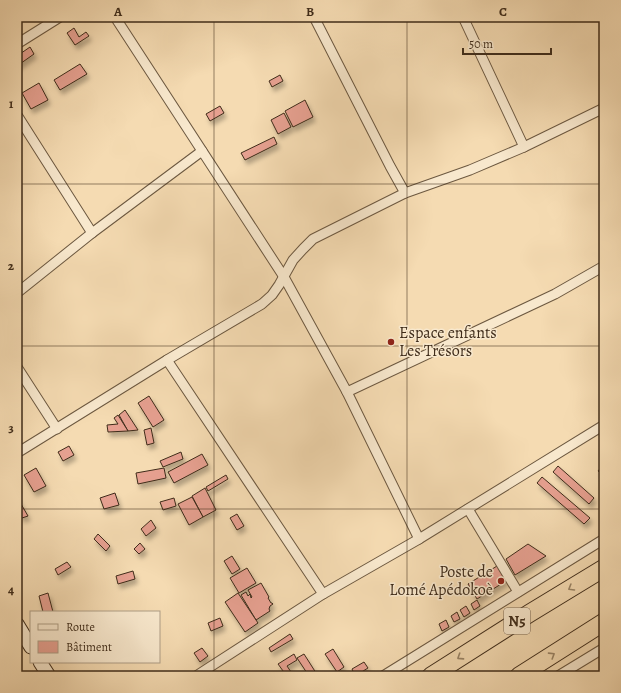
<svg xmlns="http://www.w3.org/2000/svg" width="621" height="693" viewBox="0 0 621 693" font-family="Alegreya,serif">
	<style>
		.building { fill: #e6a090; stroke: #3f2c1a; filter: url(#shadow) }
		.lines { fill: none; stroke-linecap: round; stroke-linejoin: round }
		.street-casing { stroke: #6c5840; stroke-width: 11 }
		.secondary-casing { stroke: #3f2c1a; stroke-width: 15 }
		.highway-casing { stroke: #3f2c1a; stroke-width: 19 }
		.street { stroke: #f8e8cd; stroke-width: 9 }
		.secondary { stroke: #f8e8cd; stroke-width: 13 }
		.highway { stroke: #f5dbb2; stroke-width: 17 }
		.oneway { stroke: #9a8466 }
		.grid { fill: none; stroke: #3f2c1a; stroke-width: 1; stroke-opacity: 0.55 }
		.poi-dot { fill: #8f2418; stroke: #f8e8cd; stroke-width: 1.5 }
		.labels { text-anchor: middle; dominant-baseline: central; stroke-width: 3; stroke-linejoin: round; paint-order: stroke }
		.shield { fill: #f8e8cd; stroke: #766450; stroke-width: 1 }
		.shield-label { font-size: 15px; font-weight: bold; fill: #3f2c1a }
		.poi-label { font-size: 16px; fill: #3f2c1a; stroke: #f8e8cd; text-anchor: start }
		.neatline { fill: none; stroke: #3f2c1a; stroke-width: 1.5 }
		.grid-label { font-size: 13px; text-anchor: middle; font-weight: bold; fill: #3f2c1a }
	</style>
	<defs>
		<filter id="shadow"><feDropShadow dx="2.5" dy="4.5" stdDeviation="2" flood-color="#0004"/></filter>
	</defs>
	<rect width="100%" height="100%" fill="#f5dbb2"/>
	<filter id="stains"><feTurbulence type="fractalNoise" baseFrequency=".005" numOctaves="4"/><feColorMatrix values="0 0 0 0 .2 0 0 0 0 .09 0 0 0 0 .02 0 0 0 .5 -.17"/></filter>
	<radialGradient id="worn" r=".72"><stop offset=".6" stop-color="#630" stop-opacity="0"/><stop offset="1" stop-color="#630" stop-opacity=".3"/></radialGradient>
	<g class="building">
		<path d="M 74,28 L 79,37 L 86,32 L 89,36 L 75,45 L 67,33 Z"/>
		<path d="M 30,47 L 34,54 L 17,66 L 17,56 Z"/>
		<path d="M 80,64 L 87,74 L 60,90 L 54,80 Z"/>
		<path d="M 280,75 L 283,81 L 272,87 L 269,81 Z"/>
		<path d="M 39,83 L 48,100 L 31,109 L 22,93 Z"/>
		<path d="M 305,100 L 313,117 L 293,127 L 285,111 Z"/>
		<path d="M 220,106 L 224,113 L 210,121 L 206,114 Z"/>
		<path d="M 284,113 L 291,127 L 278,134 L 271,120 Z"/>
		<path d="M 274,137 L 277,144 L 245,160 L 241,153 Z"/>
		<path d="M 149,396 L 164,420 L 153,427 L 138,403 Z"/>
		<path d="M 125,410 L 138,430 L 128,431 L 119,415 Z"/>
		<path d="M 118,415 L 128,431 L 108,432 L 107,425 L 118,424 L 114,418 Z"/>
		<path d="M 151,428 L 154,443 L 147,445 L 144,430 Z"/>
		<path d="M 69,446 L 74,455 L 63,461 L 58,452 Z"/>
		<path d="M 181,452 L 183,459 L 163,467 L 160,461 Z"/>
		<path d="M 202,454 L 208,465 L 174,483 L 168,472 Z"/>
		<path d="M 604,464 L 604,476 L 598,471 Z"/>
		<path d="M 558,466 L 594,498 L 589,504 L 553,472 Z"/>
		<path d="M 36,468 L 46,486 L 34,492 L 24,475 Z"/>
		<path d="M 164,468 L 166,478 L 138,484 L 136,473 Z"/>
		<path d="M 226,475 L 228,479 L 208,491 L 206,487 Z"/>
		<path d="M 542,477 L 590,518 L 584,524 L 537,483 Z"/>
		<path d="M 205,488 L 216,510 L 203,517 L 192,496 Z"/>
		<path d="M 115,493 L 119,505 L 104,509 L 100,498 Z"/>
		<path d="M 17,497 L 28,516 L 22,518 L 17,509 Z"/>
		<path d="M 192,497 L 203,517 L 189,525 L 178,504 Z"/>
		<path d="M 174,498 L 176,506 L 163,510 L 160,502 Z"/>
		<path d="M 237,514 L 244,526 L 237,530 L 230,518 Z"/>
		<path d="M 151,520 L 156,528 L 146,536 L 141,529 Z"/>
		<path d="M 98,534 L 110,546 L 106,551 L 94,539 Z"/>
		<path d="M 140,543 L 145,549 L 139,554 L 134,549 Z"/>
		<path d="M 528,544 L 546,556 L 515,575 L 506,559 Z"/>
		<path d="M 232,556 L 240,569 L 232,574 L 224,561 Z"/>
		<path d="M 67,562 L 71,567 L 58,575 L 55,569 Z"/>
		<path d="M 497,566 L 506,581 L 477,599 L 468,584 Z"/>
		<path d="M 247,568 L 256,583 L 239,593 L 230,578 Z"/>
		<path d="M 133,571 L 135,579 L 118,584 L 116,576 Z"/>
		<path d="M 261,583 L 269,597 L 268,598 L 271,603 L 272,603 L 273,604 L 270,606 L 269,609 L 270,611 L 256,620 L 241,595 L 246,592 L 248,596 L 250,594 L 251,598 L 252,597 L 248,590 Z"/>
		<path d="M 48,593 L 53,612 L 43,612 L 39,596 Z"/>
		<path d="M 238,593 L 258,623 L 245,632 L 225,602 Z"/>
		<path d="M 477,600 L 480,606 L 474,610 L 471,604 Z"/>
		<path d="M 466,606 L 470,613 L 464,617 L 460,610 Z"/>
		<path d="M 457,612 L 460,619 L 454,622 L 451,616 Z"/>
		<path d="M 220,618 L 223,626 L 211,631 L 208,623 Z"/>
		<path d="M 446,620 L 449,627 L 442,631 L 439,624 Z"/>
		<path d="M 290,634 L 293,639 L 271,652 L 269,648 Z"/>
		<path d="M 202,648 L 208,656 L 200,662 L 194,653 Z"/>
		<path d="M 333,649 L 344,667 L 337,672 L 325,654 Z"/>
		<path d="M 294,654 L 297,660 L 287,666 L 291,672 L 286,675 L 278,664 Z"/>
		<path d="M 304,654 L 318,676 L 309,676 L 297,658 Z"/>
		<path d="M 364,662 L 368,668 L 355,676 L 352,669 Z"/>
	</g>
	<g class="lines">
		<g class="street-casing">
			<g id="street">
				<path d="M 115,17 L 284,277 L 347,392 L 419,539"/>
				<path d="M 314,17 L 390,166 L 405,193"/>
				<path d="M 463,17 L 524,147"/>
				<path d="M 17,44 L 60,17"/>
				<path d="M 17,115 L 92,233"/>
				<path d="M 17,293 L 92,233 L 202,151"/>
				<path d="M 167,360 L 323,594"/>
				<path d="M 17,367 L 57,429"/>
				<path d="M 347,392 L 555,294 L 604,266"/>
				<path d="M 17,453 L 167,360 L 262,304 L 272,295 L 279,285 L 293,260 L 303,249 L 313,239 L 405,193 L 470,170 L 524,147 L 604,108"/>
				<path d="M 468,509 L 518,592"/>
				<path d="M 196,676 L 323,594 L 419,539 L 604,425"/>
				<path d="M 383,676 L 604,539"/>
				<path d="M 558,676 L 604,648"/>
			</g>
		</g>
		<g class="secondary-casing">
			<g id="secondary">
				<path d="M 17,624 L 31,647"/>
				<path d="M 40,662 L 49,676"/>
			</g>
		</g>
		<g class="highway-casing">
			<g id="highway">
				<path d="M 431,676 L 530,613 L 604,568"/>
				<path d="M 519,676 L 604,622"/>
			</g>
		</g>
		<use href="#street" class="street"/>
		<use href="#secondary" class="secondary"/>
		<use href="#highway" class="highway"/>
	</g>
	<defs><path id="oneway-chevron" d="M-2-3.5L2.5 0L-2 3.5" fill="none" stroke-width="1.6" stroke-linecap="round" stroke-linejoin="round"/></defs>
	<g class="oneway">
		<use href="#oneway-chevron" transform="translate(571 588) rotate(149)"/>
		<use href="#oneway-chevron" transform="translate(552 655) rotate(-32)"/>
		<use href="#oneway-chevron" transform="translate(460 657) rotate(147)"/>
	</g>
	<path class="grid" d="M 214,17 L 214,676M 407,17 L 407,676M 17,184 L 604,184M 17,346 L 604,346M 17,509 L 604,509"/>
	<g class="poi-dot">
		<circle cx="391" cy="342" r="4"/>
		<circle cx="501" cy="581" r="4"/>
	</g>
	<g class="labels">
		<rect class="shield" x="504" y="608" width="26" height="26" rx="3"/>
		<g class="shield-label">
			<text x="517" y="621">N5</text>
		</g>
		<g class="poi-label">
			<text x="399" y="333">Espace enfants<tspan x="399" dy="18">Les Trésors</tspan></text>
			<text x="493" y="572" text-anchor="end">Poste de<tspan x="493" dy="18">Lomé Apédokoè</tspan></text>
		</g>
	</g>
	<rect width="621" height="693" fill="none" stroke="#f5dbb2" stroke-width="44"/>
	<rect x="30" y="611" width="130" height="52" fill="#f8e8cd" stroke="#ae9d85"/>
	<rect x="38" y="624" width="20" height="6" fill="#f8e8cd" stroke="#ae9d85"/>
	<text x="66" y="631" font-size="12" fill="#3f2c1a">Route</text>
	<rect x="38" y="641" width="20" height="12" fill="#e6a090" stroke="#ae9d85"/>
	<text x="66" y="651" font-size="12" fill="#3f2c1a">Bâtiment</text>
	<path d="M463 48v6h88v-6" fill="none" stroke="#3f2c1a" stroke-width="2"/>
	<text x="469" y="48" font-size="12" fill="#3f2c1a" stroke="#f8e8cd" stroke-width="3" paint-order="stroke">50 m</text>
	<rect x="22" y="22" width="577" height="649" class="neatline"/>
	<g class="grid-label">
		<text x="118" y="16">A</text>
		<text x="310" y="16">B</text>
		<text x="503" y="16">C</text>
		<text x="11" y="108">1</text>
		<text x="11" y="270">2</text>
		<text x="11" y="432">3</text>
		<text x="11" y="594">4</text>
	</g>
	<rect width="100%" height="100%" filter="url(#stains)"/>
	<rect width="100%" height="100%" fill="url(#worn)"/>
</svg>
